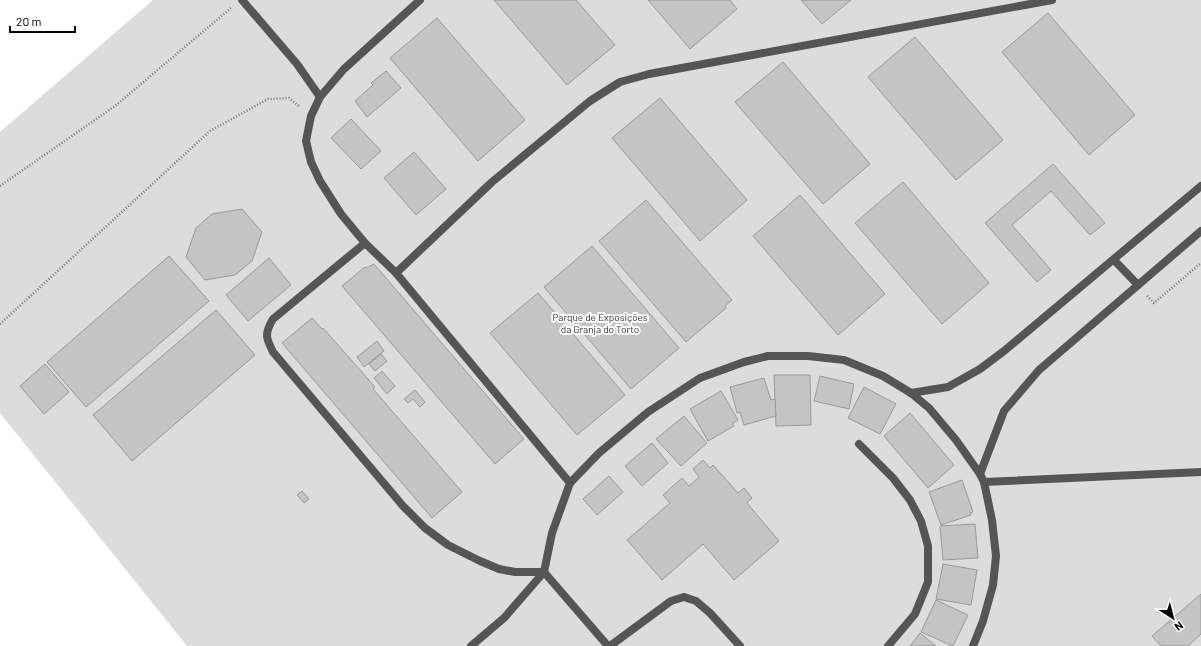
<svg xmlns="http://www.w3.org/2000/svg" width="1201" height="646" viewBox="0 0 1201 646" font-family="Barlow,sans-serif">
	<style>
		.green { fill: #dcdcdc }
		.building { fill: #c4c4c4; stroke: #999 }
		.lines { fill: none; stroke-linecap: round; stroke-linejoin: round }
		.path { stroke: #777; stroke-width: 2.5; stroke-dasharray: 1 2; stroke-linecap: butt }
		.lane { stroke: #555; stroke-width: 8 }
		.labels { text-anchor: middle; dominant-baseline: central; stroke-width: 4; stroke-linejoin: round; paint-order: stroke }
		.park-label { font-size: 10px; fill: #333; stroke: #fff }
	</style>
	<rect width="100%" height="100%" fill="#fff"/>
	<path class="green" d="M 153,0 L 1201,0 L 1201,646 L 187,646 L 0,413 L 0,132 Z"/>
	<g class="building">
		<path d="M 494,0 L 576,0 L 615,45 L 567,85 Z"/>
		<path d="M 648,0 L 730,0 L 737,9 L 690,49 Z"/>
		<path d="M 801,0 L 851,0 L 822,24 Z"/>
		<path d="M 1048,13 L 1135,115 L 1089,155 L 1002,52 Z"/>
		<path d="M 437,18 L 525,120 L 478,161 L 390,58 Z"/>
		<path d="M 915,37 L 1003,140 L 956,180 L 868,77 Z"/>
		<path d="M 783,62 L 870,164 L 823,204 L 735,102 Z"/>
		<path d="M 386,71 L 401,88 L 367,117 L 355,101 L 373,85 L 371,83 Z"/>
		<path d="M 660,98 L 747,200 L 700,241 L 612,138 Z"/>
		<path d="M 351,119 L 381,151 L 361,169 L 331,138 Z"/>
		<path d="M 414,152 L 446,189 L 416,215 L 384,178 Z"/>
		<path d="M 1053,164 L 1105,223 L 1090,235 L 1051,191 L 1012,225 L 1051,270 L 1037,282 L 985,223 Z"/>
		<path d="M 903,182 L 989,283 L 942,324 L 855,223 Z"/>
		<path d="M 800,195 L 885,294 L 838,335 L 753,236 Z"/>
		<path d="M 646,200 L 732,300 L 725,306 L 726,308 L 686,342 L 599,241 Z"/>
		<path d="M 242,209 L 262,232 L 252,261 L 235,275 L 205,280 L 186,257 L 196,228 L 212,214 Z"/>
		<path d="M 592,246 L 679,348 L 631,389 L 544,287 Z"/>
		<path d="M 169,256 L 209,301 L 86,407 L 47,362 Z"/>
		<path d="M 269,258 L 291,285 L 248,321 L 226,295 Z"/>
		<path d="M 374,264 L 524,439 L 495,464 L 342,286 L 365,267 L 366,268 Z"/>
		<path d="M 538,293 L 625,395 L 577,435 L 490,333 Z"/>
		<path d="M 216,310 L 255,355 L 132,461 L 93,415 Z"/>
		<path d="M 312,318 L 322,329 L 323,328 L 375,387 L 373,389 L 462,492 L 432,518 L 282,343 Z"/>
		<path d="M 377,341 L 384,351 L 364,367 L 357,357 Z"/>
		<path d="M 381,354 L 387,361 L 375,371 L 369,364 Z"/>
		<path d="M 45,364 L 69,392 L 44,414 L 20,386 Z"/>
		<path d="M 382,371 L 395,386 L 387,394 L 374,378 Z"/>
		<path d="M 774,375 L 810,375 L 811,425 L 776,426 Z"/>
		<path d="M 820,376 L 854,384 L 849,409 L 814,401 Z"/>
		<path d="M 764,378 L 771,400 L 775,399 L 776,416 L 744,425 L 740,412 L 737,413 L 730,387 Z"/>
		<path d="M 864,387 L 896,404 L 880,434 L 848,418 Z"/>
		<path d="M 415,390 L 425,402 L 420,407 L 413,399 L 408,403 L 404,399 Z"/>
		<path d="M 721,391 L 738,420 L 732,424 L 734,426 L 708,441 L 690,409 Z"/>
		<path d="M 910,413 L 954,465 L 928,488 L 884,436 Z"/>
		<path d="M 684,416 L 707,443 L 681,466 L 656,439 Z"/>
		<path d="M 652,443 L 668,463 L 642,486 L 625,466 Z"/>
		<path d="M 703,460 L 710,468 L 713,465 L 738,493 L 744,488 L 752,498 L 747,503 L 779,541 L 734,580 L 703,544 L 662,580 L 627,540 L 670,503 L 663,495 L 682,478 L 689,486 L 699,477 L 693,469 Z"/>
		<path d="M 609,476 L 623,492 L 597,515 L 583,499 Z"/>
		<path d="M 962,480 L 973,512 L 970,513 L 971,515 L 941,525 L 929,492 Z"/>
		<path d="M 302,491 L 309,499 L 304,503 L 297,495 Z"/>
		<path d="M 975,524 L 978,558 L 943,560 L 940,526 Z"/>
		<path d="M 943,564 L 977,570 L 971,605 L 936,599 Z"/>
		<path d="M 1201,594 L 1201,634 L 1188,646 L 1161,646 L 1152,636 Z"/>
		<path d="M 936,600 L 968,615 L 953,646 L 921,632 Z"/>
		<path d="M 920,633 L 936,646 L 910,646 Z"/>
	</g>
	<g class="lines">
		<g class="path">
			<path d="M 0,186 L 115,106 L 231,8"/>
			<path d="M 1147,296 L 1154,303 L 1201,263"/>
			<path d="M 0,324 L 210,131 L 268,99 L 289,98 L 300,107"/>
		</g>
		<g class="lane">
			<path d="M 242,0 L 297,64 L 320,97"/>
			<path d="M 420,0 L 344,69 L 320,97 L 311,116 L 306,141 L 311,162 L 320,181 L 341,214 L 365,243 L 396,273 L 570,483"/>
			<path d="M 365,243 L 273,319 C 264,334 266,338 273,352 L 403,506 L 425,528 L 448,545 L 480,561 L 499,569 L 515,572 L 544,572 L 608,646"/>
			<path d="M 1114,260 L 1138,285"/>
			<path d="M 396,273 L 492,182 L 590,101 L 620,82 L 649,74 L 1052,0"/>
			<path d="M 911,393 L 948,387 L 980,369 L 1004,351 L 1201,186"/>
			<path d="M 859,444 L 893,478 L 910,500 L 921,521 L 928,546 L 928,582 L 915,614 L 888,646"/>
			<path d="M 980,474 L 1004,411 L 1039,370 L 1201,231"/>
			<path d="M 984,482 L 1201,472"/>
			<path d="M 471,646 L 504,618 L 544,572 L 552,533 L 570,483 L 599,453 L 648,412 L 700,378 L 744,362 L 768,356 L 808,356 L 844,360 L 883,376 L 911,393 L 929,408 L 956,440 L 980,474 L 984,482 L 992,520 L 996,556 L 993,585 L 983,621 L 973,646"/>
			<path d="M 610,646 L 671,601 L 684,597 L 696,601 L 710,613 L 740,646"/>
		</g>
	</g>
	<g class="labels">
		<g class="park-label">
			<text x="600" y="317">Parque de Exposições<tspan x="600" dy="12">da Granja do Torto</tspan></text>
		</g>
	</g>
	<g transform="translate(1173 618) rotate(144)" stroke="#ffffff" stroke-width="3" paint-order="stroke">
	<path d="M0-3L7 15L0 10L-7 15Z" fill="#000000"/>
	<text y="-6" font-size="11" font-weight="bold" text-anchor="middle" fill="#000000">N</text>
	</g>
	<path d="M10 26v6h65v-6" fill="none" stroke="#000000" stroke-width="2"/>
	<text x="16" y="26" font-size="12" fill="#000000" stroke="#ffffff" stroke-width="3" paint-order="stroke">20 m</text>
</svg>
